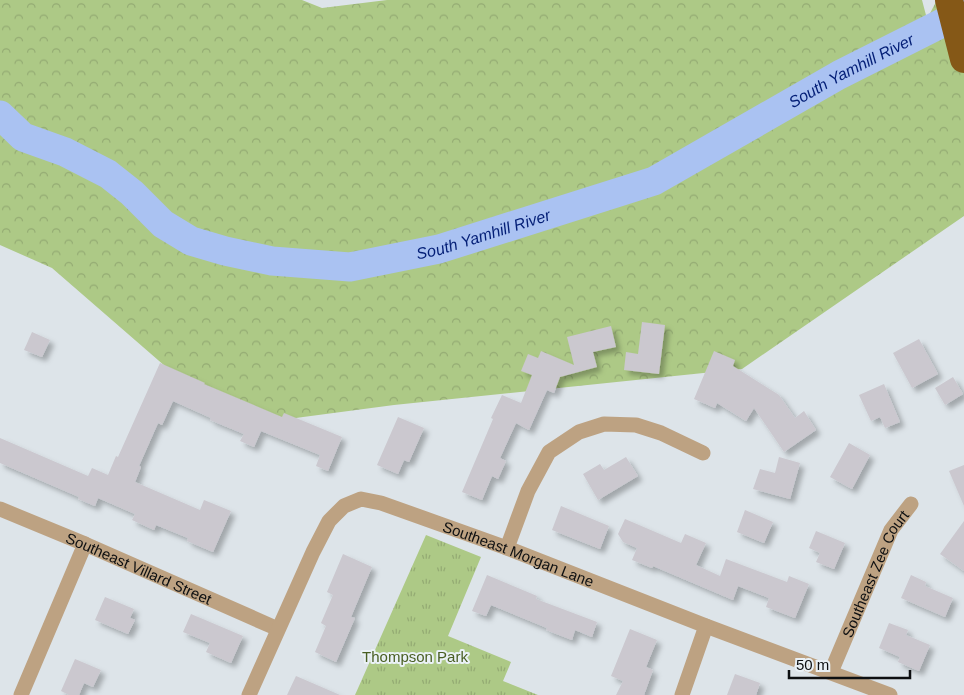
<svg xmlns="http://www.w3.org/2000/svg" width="964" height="695" viewBox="0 0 964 695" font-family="Helvetica,sans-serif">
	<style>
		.forest { fill: url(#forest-crowns) }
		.park { fill: url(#park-tufts) }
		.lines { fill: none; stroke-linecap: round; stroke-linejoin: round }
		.river { stroke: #aac2f2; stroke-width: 29 }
		.building { fill: #cbc8cf; filter: url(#shadow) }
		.street { stroke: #bda282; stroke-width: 15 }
		.highway { stroke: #855817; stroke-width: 28 }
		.labels { text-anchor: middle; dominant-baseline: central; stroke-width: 4; stroke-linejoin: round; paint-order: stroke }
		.street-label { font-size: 15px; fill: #0d0f11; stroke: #eaf1f6 }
		.park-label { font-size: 15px; fill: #495f23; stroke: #eaf1f6 }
		.water-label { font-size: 16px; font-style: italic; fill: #031e76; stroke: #eaf1f6 }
	</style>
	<defs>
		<pattern id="forest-crowns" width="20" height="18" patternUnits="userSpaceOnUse" patternTransform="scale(1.25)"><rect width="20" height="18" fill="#adc986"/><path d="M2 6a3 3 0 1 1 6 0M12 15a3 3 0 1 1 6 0" fill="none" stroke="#94ab73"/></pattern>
		<pattern id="park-tufts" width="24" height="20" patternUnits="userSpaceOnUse" patternTransform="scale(1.25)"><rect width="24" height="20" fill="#adc986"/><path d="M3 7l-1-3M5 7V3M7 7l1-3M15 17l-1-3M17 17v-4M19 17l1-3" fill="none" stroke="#94ab73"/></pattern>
		<filter id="shadow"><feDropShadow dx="4.5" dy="4.5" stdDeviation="2.5" flood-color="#0004"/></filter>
	</defs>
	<rect width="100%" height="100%" fill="#dde4e9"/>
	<path class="forest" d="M 0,0 L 302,0 L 322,8 L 387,0 L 922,0 L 927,19 L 937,0 L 964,0 L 964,216 L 742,369 L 394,405 L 234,426 L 52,268 L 0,245 Z"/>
	<path class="park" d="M 426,535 L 481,557 L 448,636 L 511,662 L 503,681 L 538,695 L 355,695 Z"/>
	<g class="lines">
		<path class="river" id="s1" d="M 0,115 L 23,137 L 65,152 L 108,174 L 132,193 L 163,224 L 191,241 L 225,251 L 272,261 L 350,267 L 439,249 L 654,181 L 839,75 L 964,12"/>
	</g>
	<g class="building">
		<path d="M 642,322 L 665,325 L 659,374 L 624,370 L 626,352 L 638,354 Z"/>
		<path d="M 611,326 L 616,347 L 593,352 L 597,367 L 560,377 L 554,393 L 547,390 L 529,430 L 516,423 L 500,458 L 506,461 L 498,479 L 492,476 L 482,500 L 462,492 L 493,419 L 491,418 L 502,395 L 521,403 L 532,375 L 521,371 L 528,354 L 538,358 L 541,351 L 574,365 L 567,337 Z"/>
		<path d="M 32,332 L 50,340 L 42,357 L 24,350 Z"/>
		<path d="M 919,339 L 938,374 L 912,388 L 893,353 Z"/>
		<path d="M 714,351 L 735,360 L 733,366 L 779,395 L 795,418 L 804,411 L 816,430 L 784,452 L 754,408 L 746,421 L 717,403 L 715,408 L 694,399 Z"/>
		<path d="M 160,363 L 205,383 L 204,384 L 282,417 L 284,413 L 342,437 L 328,471 L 316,466 L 320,455 L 261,431 L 254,447 L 240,441 L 244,434 L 210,420 L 211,418 L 173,401 L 162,425 L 158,423 L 139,466 L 141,467 L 135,482 L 200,510 L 204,500 L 231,511 L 213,552 L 187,541 L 188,538 L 156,525 L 154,530 L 132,520 L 135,514 L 98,498 L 95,506 L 78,499 L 79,497 L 0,463 L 0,438 L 88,476 L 92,468 L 108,475 L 116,456 L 118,457 Z"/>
		<path d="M 953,377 L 963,394 L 945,405 L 935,388 Z"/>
		<path d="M 884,384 L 900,422 L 885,428 L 880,417 L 871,421 L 859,395 Z"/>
		<path d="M 398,417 L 424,428 L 409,462 L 404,460 L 398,474 L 377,465 Z"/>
		<path d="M 849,443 L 870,455 L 852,489 L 830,477 Z"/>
		<path d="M 626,457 L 638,476 L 598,500 L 583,474 L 600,464 L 604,470 Z"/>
		<path d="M 779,457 L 800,463 L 790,499 L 753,489 L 760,469 L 775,473 Z"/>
		<path d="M 964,465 L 964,506 L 949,471 Z"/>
		<path d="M 561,506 L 609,526 L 600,549 L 552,530 Z"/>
		<path d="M 745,510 L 773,522 L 764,543 L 737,532 Z"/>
		<path d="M 625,519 L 681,543 L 685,534 L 706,543 L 696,565 L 720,576 L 726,559 L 787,582 L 789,576 L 809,584 L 795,618 L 766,607 L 769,598 L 738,586 L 733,600 L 653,566 L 652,568 L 632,560 L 637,548 L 623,542 L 618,534 Z"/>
		<path d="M 964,521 L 964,571 L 940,554 Z"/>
		<path d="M 816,531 L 845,543 L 834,569 L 816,562 L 820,553 L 809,548 Z"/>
		<path d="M 343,554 L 372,567 L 351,617 L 355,618 L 336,662 L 315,652 L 326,626 L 321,623 L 333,595 L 327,592 Z"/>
		<path d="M 487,575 L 537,596 L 536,599 L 597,622 L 592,637 L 575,630 L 572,640 L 546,630 L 547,628 L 491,605 L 486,616 L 472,611 Z"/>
		<path d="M 911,575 L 926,582 L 925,586 L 953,598 L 945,617 L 901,598 Z"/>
		<path d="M 105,597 L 134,609 L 130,618 L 135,620 L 128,634 L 95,620 Z"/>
		<path d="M 191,614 L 243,636 L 231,663 L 206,652 L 210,643 L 183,632 Z"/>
		<path d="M 889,623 L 908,630 L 906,635 L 930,645 L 919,671 L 898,662 L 900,657 L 879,648 Z"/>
		<path d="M 630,629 L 657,640 L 646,667 L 653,670 L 644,695 L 616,695 L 623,681 L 611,676 Z"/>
		<path d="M 75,659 L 101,670 L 93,687 L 84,683 L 79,695 L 69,695 L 61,691 Z"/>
		<path d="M 735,674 L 760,683 L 756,695 L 727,695 Z"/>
		<path d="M 296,676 L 340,695 L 287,695 Z"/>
	</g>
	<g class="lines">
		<g class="street">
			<path id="s2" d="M 0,509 L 85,544 L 278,629"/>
			<path d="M 507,548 L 528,491 L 549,452 L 579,432 L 604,424 L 636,425 L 661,433 L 703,453"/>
			<path id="s3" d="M 831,672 L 891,530 L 911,504"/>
			<path d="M 21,695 L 85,544"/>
			<path id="s4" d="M 249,695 L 313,552 L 329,521 L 344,506 L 361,499 L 381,503 L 507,548 L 706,626 L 890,695"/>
			<path d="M 682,695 L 706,626"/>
		</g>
		<path class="highway" d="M 949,0 L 964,59"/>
	</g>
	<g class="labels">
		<g class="street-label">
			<text stroke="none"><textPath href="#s4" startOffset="398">Southeast Morgan Lane</textPath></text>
			<text stroke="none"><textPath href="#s2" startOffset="151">Southeast Villard Street</textPath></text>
			<text stroke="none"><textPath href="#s3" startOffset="108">Southeast Zee Court</textPath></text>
		</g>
		<g class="park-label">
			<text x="415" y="656">Thompson Park</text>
		</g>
		<g class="water-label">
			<text stroke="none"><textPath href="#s1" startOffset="936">South Yamhill River</textPath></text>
			<text stroke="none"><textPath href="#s1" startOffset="531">South Yamhill River</textPath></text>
		</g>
	</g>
	<path d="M789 670v8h121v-8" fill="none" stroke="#0d0f11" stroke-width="2.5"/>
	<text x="796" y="670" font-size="15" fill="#0d0f11" stroke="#eaf1f6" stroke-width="4" paint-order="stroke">50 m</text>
</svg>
